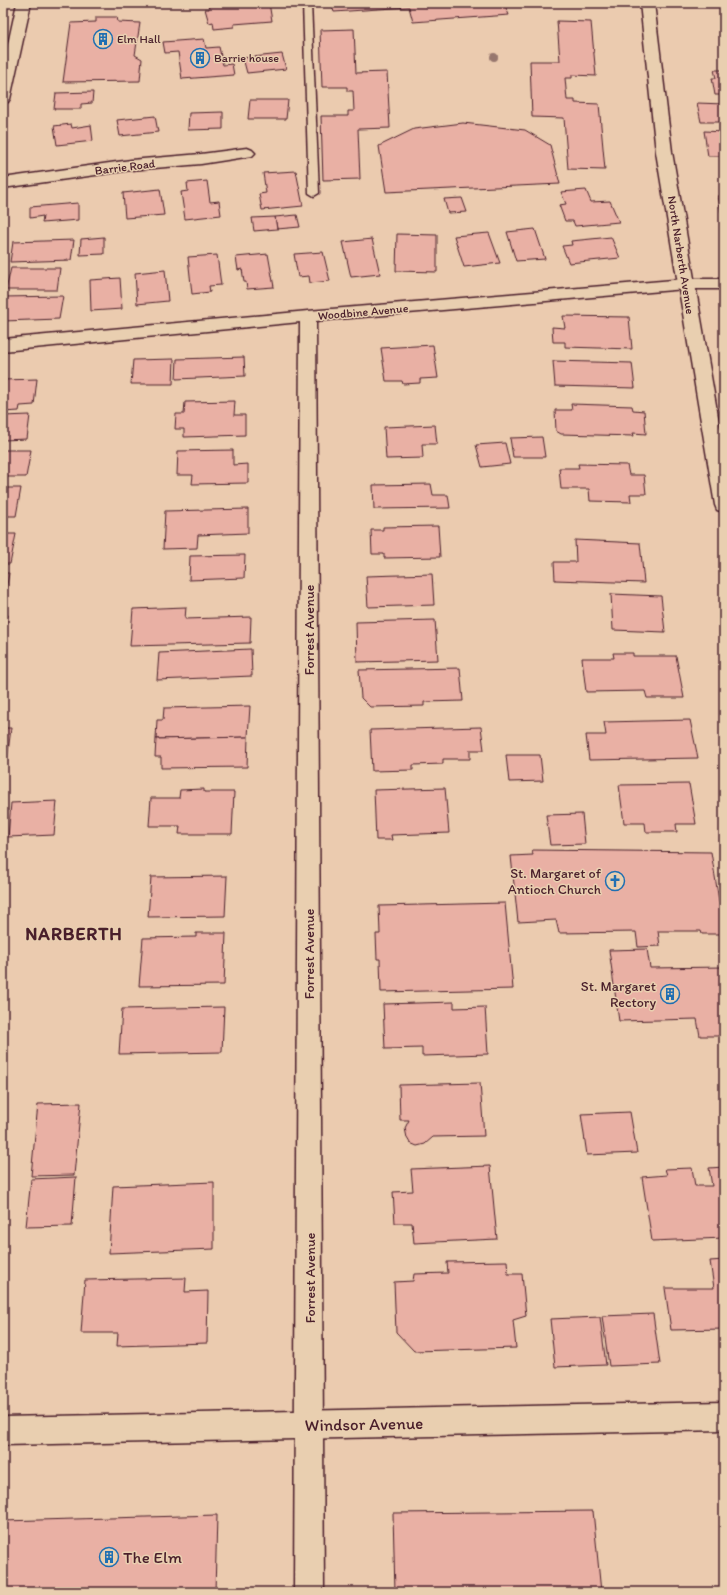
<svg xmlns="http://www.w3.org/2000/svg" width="727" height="1595" viewBox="0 0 727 1595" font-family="Itim,sans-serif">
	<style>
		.building { fill: #e9b0a4; stroke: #4a1f2b }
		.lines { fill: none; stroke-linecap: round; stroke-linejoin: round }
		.service-casing { stroke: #4a1f2b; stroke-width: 3 }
		.minor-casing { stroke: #4a1f2b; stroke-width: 3 }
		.tertiary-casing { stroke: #4a1f2b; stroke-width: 3 }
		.service { fill: #e9cfb0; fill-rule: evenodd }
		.minor { fill: #e9cfb0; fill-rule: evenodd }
		.tertiary { fill: #e9cfb0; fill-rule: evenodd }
		.tree { fill: #97776e }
		.labels { text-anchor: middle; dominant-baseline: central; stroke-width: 3; stroke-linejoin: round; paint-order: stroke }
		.far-poi-label { font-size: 12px; fill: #4a1f2b; stroke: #e9cfb0; text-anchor: start }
		.far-street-label { font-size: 12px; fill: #4a1f2b; stroke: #e9cfb0 }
		.street-label { font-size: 14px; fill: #4a1f2b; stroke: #e9cfb0 }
		.poi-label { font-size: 14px; fill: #4a1f2b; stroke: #e9cfb0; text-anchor: end }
		.near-street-label { font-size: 17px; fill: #4a1f2b; stroke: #e9cfb0 }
		.near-poi-label { font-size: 17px; fill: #4a1f2b; stroke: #e9cfb0; text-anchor: start }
		.district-label { font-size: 18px; font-weight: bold; letter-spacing: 1px; fill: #4a1f2b; stroke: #e9cfb0 }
	</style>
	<rect width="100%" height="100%" fill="#ebcbaf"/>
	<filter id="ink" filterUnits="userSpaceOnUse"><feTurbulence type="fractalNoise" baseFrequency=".025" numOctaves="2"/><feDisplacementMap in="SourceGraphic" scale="8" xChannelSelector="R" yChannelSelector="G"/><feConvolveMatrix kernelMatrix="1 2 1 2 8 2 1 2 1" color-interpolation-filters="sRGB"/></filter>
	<g filter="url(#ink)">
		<g class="building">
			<path d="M 269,3 L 272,21 L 234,24 L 234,27 L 214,29 L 213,22 L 209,23 L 205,9 L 209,9 L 208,4 L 214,3 Z"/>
			<path d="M 331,3 L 504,3 L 509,15 L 413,22 L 409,7 L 334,12 Z"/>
			<path d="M 96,17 L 117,17 L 118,22 L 140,23 L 135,55 L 142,59 L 140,81 L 63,82 L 71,23 L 96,22 Z"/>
			<path d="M 557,21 L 591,22 L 596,76 L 572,75 L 572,78 L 565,78 L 567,100 L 575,100 L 575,103 L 599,104 L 605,170 L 568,169 L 564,118 L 532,117 L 530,61 L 560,61 Z"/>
			<path d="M 354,29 L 356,73 L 387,72 L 390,128 L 358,129 L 360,179 L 323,180 L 321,116 L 348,116 L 348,111 L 354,111 L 353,91 L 347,91 L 347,87 L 322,87 L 320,30 Z"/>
			<path d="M 204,39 L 206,48 L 219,47 L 223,65 L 232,64 L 234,75 L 182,79 L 178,52 L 165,53 L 163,42 Z"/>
			<path d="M 282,54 L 286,69 L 247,73 L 243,58 Z"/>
			<path d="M 714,70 L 724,70 L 724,95 L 715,95 L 712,78 L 716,78 Z"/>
			<path d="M 93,92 L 92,103 L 81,104 L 81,109 L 54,109 L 56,93 Z"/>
			<path d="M 250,100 L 288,100 L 286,119 L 248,119 Z"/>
			<path d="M 697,103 L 724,104 L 724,122 L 701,122 Z"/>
			<path d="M 223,112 L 223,129 L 188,130 L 189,113 Z"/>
			<path d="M 155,116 L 158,132 L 120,136 L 117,120 Z"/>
			<path d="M 463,123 L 525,130 L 550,145 L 560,184 L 386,192 L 379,146 L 414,129 Z"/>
			<path d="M 71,124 L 72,128 L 91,125 L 93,141 L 57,145 L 54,126 Z"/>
			<path d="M 704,131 L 724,132 L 724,156 L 708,156 Z"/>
			<path d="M 296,171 L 303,206 L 262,210 L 259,194 L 266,193 L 263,173 Z"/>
			<path d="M 207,181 L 210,202 L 219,201 L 221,215 L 185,219 L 181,192 L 188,191 L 187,183 Z"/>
			<path d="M 160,189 L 164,215 L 125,218 L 123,193 Z"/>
			<path d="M 586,190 L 591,202 L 610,201 L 619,222 L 575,226 L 573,221 L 565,221 L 559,205 L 566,204 L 561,192 Z"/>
			<path d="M 718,196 L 724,196 L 724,212 L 721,212 Z"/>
			<path d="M 462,198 L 467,212 L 448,213 L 444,199 Z"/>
			<path d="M 78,203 L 78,220 L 42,223 L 43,216 L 30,218 L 30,207 Z"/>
			<path d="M 297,215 L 300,227 L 277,229 L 275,217 Z"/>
			<path d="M 275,217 L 277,229 L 254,231 L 252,218 Z"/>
			<path d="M 535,229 L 545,259 L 516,261 L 507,232 Z"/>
			<path d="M 489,233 L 500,263 L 464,267 L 454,236 Z"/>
			<path d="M 397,234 L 437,235 L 437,272 L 396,271 Z"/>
			<path d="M 104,237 L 104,254 L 80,255 L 81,239 Z"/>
			<path d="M 611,237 L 620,258 L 569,263 L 562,246 L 572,245 L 571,241 Z"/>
			<path d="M 372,239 L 380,274 L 351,277 L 343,242 Z"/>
			<path d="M 74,240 L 71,260 L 10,262 L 13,242 Z"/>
			<path d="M 323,252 L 330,281 L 310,283 L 309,276 L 298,277 L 294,254 Z"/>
			<path d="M 268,254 L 274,287 L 247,289 L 246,282 L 244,282 L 242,269 L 238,270 L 236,257 Z"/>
			<path d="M 217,255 L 221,285 L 209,286 L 210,292 L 192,294 L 188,257 Z"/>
			<path d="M 11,268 L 60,268 L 57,290 L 6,290 Z"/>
			<path d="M 165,270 L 168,301 L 137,304 L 135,273 Z"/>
			<path d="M 120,278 L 122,309 L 91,311 L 90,280 Z"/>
			<path d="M 63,296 L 59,319 L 3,321 L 3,297 Z"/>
			<path d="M 563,316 L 629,317 L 632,349 L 565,347 L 565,342 L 553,342 L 552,327 L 565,328 Z"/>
			<path d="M 433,345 L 438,378 L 420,379 L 420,383 L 403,384 L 402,381 L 386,381 L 381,348 Z"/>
			<path d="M 244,357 L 245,376 L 176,379 L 177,359 Z"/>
			<path d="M 174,359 L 173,384 L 131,384 L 133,360 Z"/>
			<path d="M 553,361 L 632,363 L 635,388 L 555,386 Z"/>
			<path d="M 37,379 L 34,405 L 20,406 L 19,411 L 3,412 L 3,380 Z"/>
			<path d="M 235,401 L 234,415 L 245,415 L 245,435 L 184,437 L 184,429 L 175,429 L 176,414 L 184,414 L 185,402 Z"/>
			<path d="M 571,404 L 632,406 L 633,410 L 644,411 L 646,434 L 633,433 L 634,436 L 561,434 L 556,431 L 555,410 L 572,410 Z"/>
			<path d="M 30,415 L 27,439 L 3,440 L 3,416 Z"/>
			<path d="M 435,425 L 437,444 L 422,444 L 423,458 L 386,459 L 384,427 Z"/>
			<path d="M 542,437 L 545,457 L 513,457 L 510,438 Z"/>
			<path d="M 505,443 L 510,464 L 482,467 L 476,445 Z"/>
			<path d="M 3,450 L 31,450 L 26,477 L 3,477 Z"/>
			<path d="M 233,450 L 233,465 L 248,464 L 248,483 L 192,484 L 193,475 L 177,475 L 178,451 Z"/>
			<path d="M 578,464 L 627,465 L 629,475 L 644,475 L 646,494 L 630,494 L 631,502 L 590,501 L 589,489 L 561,489 L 559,468 L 579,468 Z"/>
			<path d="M 431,484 L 433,495 L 448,495 L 450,508 L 374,509 L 373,485 Z"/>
			<path d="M 3,488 L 21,488 L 16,516 L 3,516 Z"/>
			<path d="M 248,509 L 248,533 L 198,535 L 197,548 L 163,549 L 165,511 Z"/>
			<path d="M 438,526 L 440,557 L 384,558 L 384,554 L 372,554 L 371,530 L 383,530 L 383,527 Z"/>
			<path d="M 3,534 L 16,534 L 10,564 L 3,564 Z"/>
			<path d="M 575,540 L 640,543 L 644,583 L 555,580 L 554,562 L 576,562 Z"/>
			<path d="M 245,555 L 244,578 L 189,580 L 190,556 Z"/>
			<path d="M 3,573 L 9,573 L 4,603 L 3,603 Z"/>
			<path d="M 432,574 L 434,605 L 368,607 L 366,576 Z"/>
			<path d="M 611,594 L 661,596 L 665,632 L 613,630 Z"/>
			<path d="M 186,607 L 185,619 L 251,617 L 250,643 L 130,646 L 133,609 Z"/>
			<path d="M 3,615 L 8,615 L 3,647 Z"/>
			<path d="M 435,620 L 438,660 L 357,662 L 356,622 Z"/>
			<path d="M 251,649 L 252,676 L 157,680 L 159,653 Z"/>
			<path d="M 613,653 L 633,653 L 633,656 L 676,656 L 684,698 L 647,698 L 645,691 L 586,692 L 582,658 L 614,658 Z"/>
			<path d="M 460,668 L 463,701 L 424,702 L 424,706 L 370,707 L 361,698 L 359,670 Z"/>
			<path d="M 250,706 L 248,737 L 156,739 L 157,720 L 163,720 L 164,708 Z"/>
			<path d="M 690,720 L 698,758 L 589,760 L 586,735 L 606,735 L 604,722 Z"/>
			<path d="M 481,727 L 484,750 L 470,750 L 470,759 L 443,759 L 443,764 L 413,765 L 413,770 L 372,771 L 370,730 Z"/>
			<path d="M 3,728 L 11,728 L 7,760 L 3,760 Z"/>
			<path d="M 248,737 L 247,767 L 161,768 L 161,757 L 155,757 L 156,739 Z"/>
			<path d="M 506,755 L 540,755 L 543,781 L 509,782 Z"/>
			<path d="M 689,784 L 696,824 L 676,824 L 677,832 L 646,832 L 645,823 L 624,823 L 619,785 Z"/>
			<path d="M 445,788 L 449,833 L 391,835 L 392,840 L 376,840 L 374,790 Z"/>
			<path d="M 204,789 L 204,792 L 234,792 L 232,834 L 179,834 L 180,826 L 149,826 L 151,798 L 179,798 L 180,790 Z"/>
			<path d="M 57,801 L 54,835 L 8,837 L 11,803 Z"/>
			<path d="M 582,814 L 585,844 L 550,845 L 546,815 Z"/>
			<path d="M 532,850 L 711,852 L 720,907 L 724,907 L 724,934 L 702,934 L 701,931 L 658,931 L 660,946 L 638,947 L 636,932 L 559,933 L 556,920 L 518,922 L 511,856 L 533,855 Z"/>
			<path d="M 227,876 L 225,916 L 148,917 L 151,877 Z"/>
			<path d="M 505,903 L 513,989 L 381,992 L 380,959 L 377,959 L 376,934 L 380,934 L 379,906 Z"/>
			<path d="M 196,933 L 226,933 L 224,985 L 139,986 L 143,938 L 196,937 Z"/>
			<path d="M 647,949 L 650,968 L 724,967 L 724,1036 L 700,1036 L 697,1019 L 619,1021 L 609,950 Z"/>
			<path d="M 454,1002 L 454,1008 L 485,1007 L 488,1054 L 422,1056 L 422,1048 L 385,1049 L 383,1004 Z"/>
			<path d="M 224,1007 L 222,1052 L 119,1054 L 122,1009 Z"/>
			<path d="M 480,1083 L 484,1136 L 433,1137 L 425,1144 L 417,1146 L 410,1143 L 407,1138 L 405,1128 L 409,1120 L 400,1120 L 399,1085 Z"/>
			<path d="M 81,1103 L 74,1175 L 31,1176 L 38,1104 Z"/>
			<path d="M 630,1112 L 637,1153 L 587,1155 L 581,1114 Z"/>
			<path d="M 490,1166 L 497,1239 L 414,1243 L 412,1223 L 395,1223 L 393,1192 L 413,1191 L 411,1169 Z"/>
			<path d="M 724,1167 L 724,1238 L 652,1241 L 642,1177 L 667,1175 L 665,1169 L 692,1168 L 695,1186 L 712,1186 L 709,1168 Z"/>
			<path d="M 76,1177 L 72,1226 L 26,1227 L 31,1179 Z"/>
			<path d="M 214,1182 L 214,1249 L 109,1253 L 113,1186 Z"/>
			<path d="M 724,1260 L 724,1329 L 671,1330 L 665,1288 L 714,1288 L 710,1261 Z"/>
			<path d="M 507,1261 L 508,1274 L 522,1274 L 526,1316 L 513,1320 L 516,1348 L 414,1351 L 396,1332 L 394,1282 L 413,1281 L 414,1274 L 448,1273 L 447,1262 Z"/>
			<path d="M 186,1278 L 185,1292 L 208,1291 L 207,1343 L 117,1346 L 118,1333 L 81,1333 L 85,1280 Z"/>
			<path d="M 653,1314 L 660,1364 L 609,1366 L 602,1316 Z"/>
			<path d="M 600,1317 L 606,1365 L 555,1367 L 550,1319 Z"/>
			<path d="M 593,1511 L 601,1592 L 395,1592 L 393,1513 Z"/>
			<path d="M 217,1515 L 215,1592 L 3,1592 L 3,1521 Z"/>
		</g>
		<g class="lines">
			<g class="service-casing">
				<path id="service" d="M 303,3 L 311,3 L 319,193 L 314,196 L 309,193 Z"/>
			</g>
			<g class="minor-casing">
				<g id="minor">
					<path d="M 17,3 L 31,3 L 10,99 L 8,102 L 3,103 L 3,67 Z"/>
					<path d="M 247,148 L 252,150 L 255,153 L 252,156 L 201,164 L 131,170 L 3,188 L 3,178 L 131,160 L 201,154 Z"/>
					<path d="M 685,279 L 724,279 L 724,289 L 685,289 L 316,321 L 324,1592 L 294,1592 L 300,322 L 3,351 L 3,339 L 308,311 Z"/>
				</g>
			</g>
			<g class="tertiary-casing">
				<g id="tertiary">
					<path d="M 640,3 L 654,3 L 672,152 L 724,451 L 724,512 L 717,510 L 715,505 L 656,152 Z"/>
					<path d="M 724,1402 L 724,1430 L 3,1445 L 3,1417 Z"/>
				</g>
			</g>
			<use href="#service" class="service"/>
			<use href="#minor" class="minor"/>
			<use href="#tertiary" class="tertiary"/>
		</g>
		<circle class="tree" cx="494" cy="57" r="4"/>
	</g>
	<defs>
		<g id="building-ring" transform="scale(1)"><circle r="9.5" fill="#e9cfb0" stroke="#1f6fb2" stroke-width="1.5"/><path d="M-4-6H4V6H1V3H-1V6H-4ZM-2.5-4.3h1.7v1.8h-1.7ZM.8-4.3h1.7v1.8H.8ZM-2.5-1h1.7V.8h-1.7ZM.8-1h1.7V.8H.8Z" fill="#1f6fb2"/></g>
		<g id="church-ring" transform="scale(1)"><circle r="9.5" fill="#e9cfb0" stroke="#1f6fb2" stroke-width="1.5"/><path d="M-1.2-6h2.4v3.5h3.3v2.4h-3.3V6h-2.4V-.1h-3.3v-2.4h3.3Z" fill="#1f6fb2"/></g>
	</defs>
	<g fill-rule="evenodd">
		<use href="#building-ring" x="103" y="39"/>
		<use href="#building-ring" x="200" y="58"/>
		<use href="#church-ring" x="615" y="881"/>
		<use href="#building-ring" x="670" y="994"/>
		<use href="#building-ring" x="109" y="1557"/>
	</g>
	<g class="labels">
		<g class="far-poi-label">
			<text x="117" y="39">Elm Hall</text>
			<text x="214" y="58">Barrie house</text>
		</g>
		<g class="far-street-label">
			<text transform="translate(125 167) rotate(-7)">Barrie Road</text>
			<text transform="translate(681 255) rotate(81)">North Narberth Avenue</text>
			<text transform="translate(363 312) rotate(-5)">Woodbine Avenue</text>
		</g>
		<g class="street-label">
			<text transform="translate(309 630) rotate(-90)">Forrest Avenue</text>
			<text transform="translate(309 954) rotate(-90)">Forrest Avenue</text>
			<text transform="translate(310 1278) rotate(-90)">Forrest Avenue</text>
		</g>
		<g class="poi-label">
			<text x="601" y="873">St. Margaret of<tspan x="601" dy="16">Antioch Church</tspan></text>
			<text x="656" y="986">St. Margaret<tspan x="656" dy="16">Rectory</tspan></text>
		</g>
		<g class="near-street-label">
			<text transform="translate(364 1424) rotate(-1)">Windsor Avenue</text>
		</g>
		<g class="near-poi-label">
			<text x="123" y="1557">The Elm</text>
		</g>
		<g class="district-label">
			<text x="74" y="934">NARBERTH</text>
		</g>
	</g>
	<rect width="727" height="1595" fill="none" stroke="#e9cfb0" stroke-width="16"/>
	<rect x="8" y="8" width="711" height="1579" fill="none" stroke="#4a1f2b" stroke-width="1.5" filter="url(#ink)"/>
</svg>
